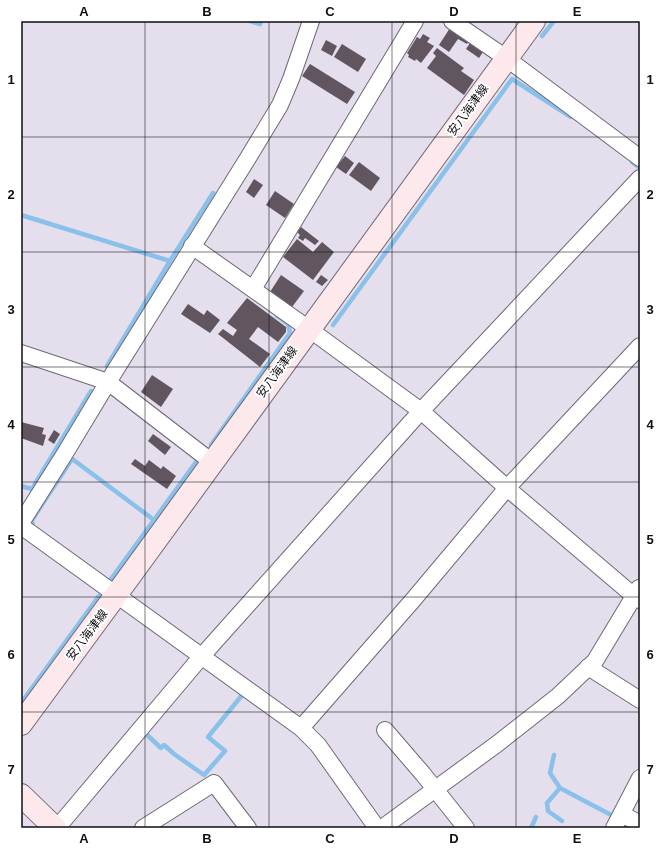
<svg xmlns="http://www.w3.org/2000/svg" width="661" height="849" viewBox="0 0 661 849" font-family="Arial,'Noto Sans JP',sans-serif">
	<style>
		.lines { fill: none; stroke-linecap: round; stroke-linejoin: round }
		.stream { stroke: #89c1ea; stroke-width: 4.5 }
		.building { fill: #615660 }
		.street-casing { stroke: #6f6976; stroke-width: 18 }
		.secondary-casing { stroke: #6f6976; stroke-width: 24 }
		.street { stroke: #fff; stroke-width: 16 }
		.secondary { stroke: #fde9ec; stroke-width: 22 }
		.grid { fill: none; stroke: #100e13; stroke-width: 1; stroke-opacity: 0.55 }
		.labels { text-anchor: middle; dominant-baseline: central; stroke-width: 4; stroke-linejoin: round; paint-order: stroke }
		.street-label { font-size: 12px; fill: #100e13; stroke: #fff }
		.neatline { fill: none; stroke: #100e13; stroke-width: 1.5 }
		.grid-label { font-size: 13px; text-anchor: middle; font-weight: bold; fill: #100e13 }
	</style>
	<rect width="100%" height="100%" fill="#e5deed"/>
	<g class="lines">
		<g class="stream">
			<path d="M 250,21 L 260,24 L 261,21"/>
			<path d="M 542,36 L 554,21"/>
			<path d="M 632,162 L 640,168"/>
			<path d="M 21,215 L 170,261 L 213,193"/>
			<path d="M 333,325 L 512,79 L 571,117"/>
			<path d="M 107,366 L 170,261"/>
			<path d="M 211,445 L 290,333 L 288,324 L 277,316"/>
			<path d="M 71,458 L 154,520 L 111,579"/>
			<path d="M 21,486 L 32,489 L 91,391"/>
			<path d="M 154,520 L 196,462"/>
			<path d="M 33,529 L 32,520 L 72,459"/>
			<path d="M 21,703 L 99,596"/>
			<path d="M 145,733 L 161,748 L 164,745 L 174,754 L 204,775 L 225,751 L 208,737 L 243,694"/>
			<path d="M 554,755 L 550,773 L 560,788 L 615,817"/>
			<path d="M 560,788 L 547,803 L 548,811 L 562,821"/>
			<path d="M 531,828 L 536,817"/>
		</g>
	</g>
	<g class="building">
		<path d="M 450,28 L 469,41 L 467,44 L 458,39 L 449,52 L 439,45 Z"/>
		<path d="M 423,34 L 430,38 L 427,42 L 434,46 L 421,63 L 416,59 L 415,61 L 408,57 L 409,55 L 407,53 L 417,37 L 420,39 Z"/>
		<path d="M 326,40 L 337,46 L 332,56 L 321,50 Z"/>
		<path d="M 470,43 L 483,52 L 479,58 L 466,49 Z"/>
		<path d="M 342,44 L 366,59 L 358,72 L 334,57 Z"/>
		<path d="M 437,48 L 464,68 L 461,71 L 474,80 L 464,95 L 427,68 L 436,56 L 433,53 Z"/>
		<path d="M 310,64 L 355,92 L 347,104 L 302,76 Z"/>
		<path d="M 345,156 L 354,163 L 346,174 L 336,167 Z"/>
		<path d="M 359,162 L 380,178 L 371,191 L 349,175 Z"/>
		<path d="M 254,179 L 263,185 L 254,198 L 246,192 Z"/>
		<path d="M 275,191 L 294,204 L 285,218 L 266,205 Z"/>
		<path d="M 301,227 L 319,241 L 315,245 L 305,238 L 303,241 L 298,238 L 300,235 L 297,232 Z"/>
		<path d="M 297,239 L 313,252 L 322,242 L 334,252 L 313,280 L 283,257 Z"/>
		<path d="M 281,275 L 304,291 L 292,307 L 270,292 Z"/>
		<path d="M 321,275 L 328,280 L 322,286 L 316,282 Z"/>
		<path d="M 247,298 L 286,327 L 286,332 L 278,342 L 258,327 L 249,339 L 270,354 L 260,367 L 218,334 L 223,329 L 233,336 L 237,330 L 227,323 Z"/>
		<path d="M 188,304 L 204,315 L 207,310 L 220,320 L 210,333 L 181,314 Z"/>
		<path d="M 152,375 L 173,389 L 161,407 L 141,392 Z"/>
		<path d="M 21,422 L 44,428 L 42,434 L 46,435 L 43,446 L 21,438 Z"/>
		<path d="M 54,430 L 60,434 L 54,444 L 48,440 Z"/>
		<path d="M 153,434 L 171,447 L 165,455 L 148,441 Z"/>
		<path d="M 135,459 L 145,466 L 149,460 L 161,469 L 163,466 L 176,476 L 167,489 L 131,464 Z"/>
	</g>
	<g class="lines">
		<g class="street-casing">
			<g id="street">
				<path d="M 452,21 L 506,58 L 640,158"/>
				<path d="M 192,246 L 309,329 L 421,411 L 507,488 L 634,596 L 640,600"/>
				<path d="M 253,289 L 415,21"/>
				<path d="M 21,353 L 108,382 L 212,462"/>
				<path d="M 21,523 L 64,455 L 108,382 L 248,158 L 280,105 L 291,79 L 311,21"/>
				<path d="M 21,526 L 301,728 L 318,745 L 377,828"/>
				<path d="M 588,667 L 640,700"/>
				<path d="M 301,728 L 413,600 L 507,488 L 640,346"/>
				<path d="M 385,730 L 423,774 L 466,828"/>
				<path d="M 622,814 L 640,824"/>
				<path d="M 57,828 L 201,657 L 421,411 L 640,178"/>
				<path d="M 143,828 L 214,783 L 248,828"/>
				<path d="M 382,828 L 497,744 L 558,696 L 595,661 L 639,588"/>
				<path d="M 614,828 L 640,778"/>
			</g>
		</g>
		<g class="secondary-casing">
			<g id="secondary">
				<path d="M 21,724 L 116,595 L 534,21"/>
				<path d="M 21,795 L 55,828"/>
			</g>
		</g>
		<use href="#street" class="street"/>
		<use href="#secondary" class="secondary"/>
	</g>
	<path class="grid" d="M 145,21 L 145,828M 269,21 L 269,828M 392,21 L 392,828M 516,21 L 516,828M 21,137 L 640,137M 21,252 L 640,252M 21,367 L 640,367M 21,482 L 640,482M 21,597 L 640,597M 21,712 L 640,712"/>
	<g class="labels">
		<g class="street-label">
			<text transform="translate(468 110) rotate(-54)">安八海津線</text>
			<text transform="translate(277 372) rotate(-54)">安八海津線</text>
			<text transform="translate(87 635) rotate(-53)">安八海津線</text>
		</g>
	</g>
	<rect width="661" height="849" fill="none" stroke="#ffffff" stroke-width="44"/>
	<rect x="22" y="22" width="617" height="805" class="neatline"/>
	<g class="grid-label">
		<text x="84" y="16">A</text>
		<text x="207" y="16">B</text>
		<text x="330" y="16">C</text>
		<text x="454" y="16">D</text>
		<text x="577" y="16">E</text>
		<text x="11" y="84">1</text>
		<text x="650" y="84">1</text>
		<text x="11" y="199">2</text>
		<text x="650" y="199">2</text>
		<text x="11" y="314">3</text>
		<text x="650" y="314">3</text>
		<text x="11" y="429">4</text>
		<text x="650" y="429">4</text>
		<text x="11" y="544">5</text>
		<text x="650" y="544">5</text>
		<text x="11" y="659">6</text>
		<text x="650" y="659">6</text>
		<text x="11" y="774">7</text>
		<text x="650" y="774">7</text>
		<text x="84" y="843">A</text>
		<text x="207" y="843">B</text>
		<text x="330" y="843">C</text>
		<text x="454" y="843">D</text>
		<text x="577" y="843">E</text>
	</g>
</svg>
